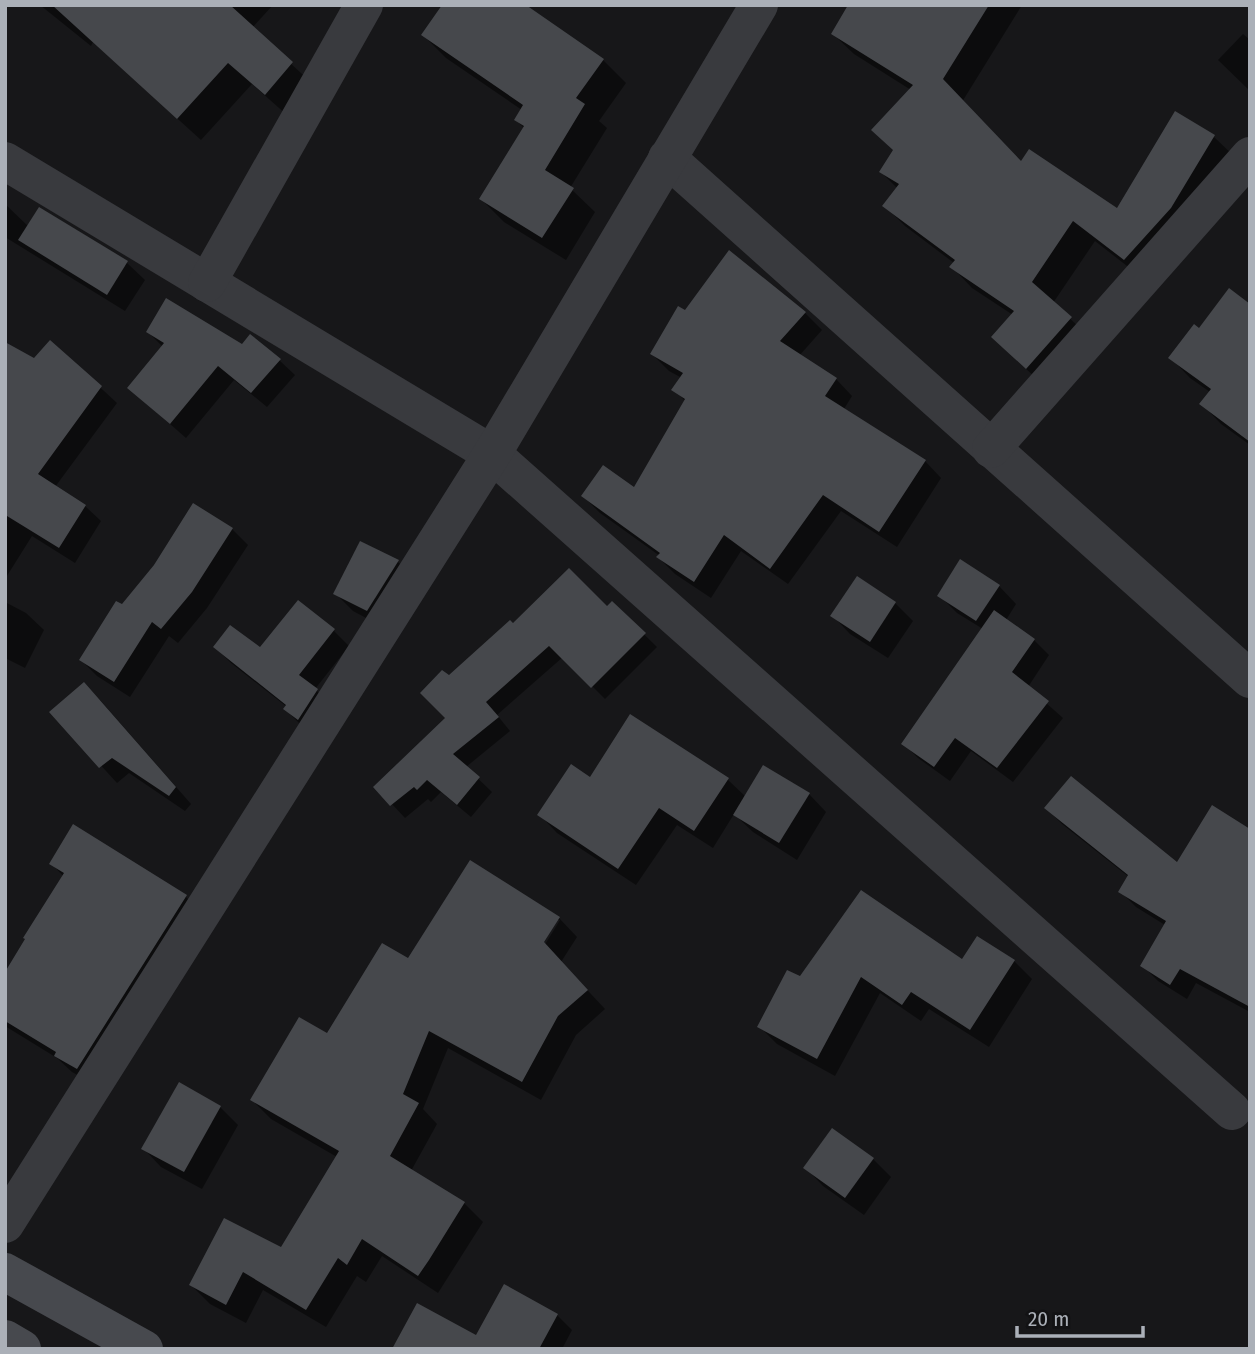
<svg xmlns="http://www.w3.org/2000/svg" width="1255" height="1354" viewBox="0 0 1255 1354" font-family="'Fira Sans Condensed',sans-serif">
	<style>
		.shadow { fill: #0007; fill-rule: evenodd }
		.building { fill: #46484c }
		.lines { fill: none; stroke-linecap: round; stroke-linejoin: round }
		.street { stroke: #393a3e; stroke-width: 38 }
		.secondary { stroke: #47494e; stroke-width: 38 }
	</style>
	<rect width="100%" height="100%" fill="#171719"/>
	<g class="shadow">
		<path d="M 40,5 L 273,5 L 252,28 L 314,85 L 288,116 L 252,84 L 201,140 L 93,42 L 91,46 Z"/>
		<path d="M 850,5 L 1022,5 L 962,102 L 1022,164 L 1117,210 L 1214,137 L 1235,157 L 1145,280 L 1095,241 L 1053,303 L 1092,339 L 1047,388 L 1014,358 L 1013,315 L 972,288 L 952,267 L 954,263 L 905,226 L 884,205 L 898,189 L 881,172 L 894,151 L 911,90 L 854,54 L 833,34 Z"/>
		<path d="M 1243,34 L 1250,40 L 1250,91 L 1218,60 Z"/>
		<path d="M 423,35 L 603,60 L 626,83 L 599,121 L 607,128 L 570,188 L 595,212 L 566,260 L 504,222 L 481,199 L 525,129 L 516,120 L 522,110 L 446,58 Z"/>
		<path d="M 5,204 L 29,227 L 39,209 L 127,263 L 145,280 L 125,311 L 5,237 Z"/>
		<path d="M 730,253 L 805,313 L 822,330 L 799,356 L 836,379 L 852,396 L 844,409 L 925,461 L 941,478 L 897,547 L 841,511 L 788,584 L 741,551 L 711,598 L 675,574 L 658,557 L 660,556 L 600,513 L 583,496 L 634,490 L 685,401 L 674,389 L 682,378 L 669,371 L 652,354 Z"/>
		<path d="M 1250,306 L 1250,445 L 1221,424 L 1202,404 L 1210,392 L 1190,378 L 1171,358 L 1199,330 Z"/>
		<path d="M 148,332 L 243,346 L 279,360 L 295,375 L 267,407 L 234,380 L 186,438 L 129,388 L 163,347 Z"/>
		<path d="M 51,342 L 117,403 L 55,487 L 85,506 L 101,521 L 75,563 L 32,536 L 5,579 L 5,344 L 35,360 Z"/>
		<path d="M 232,529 L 248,545 L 207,608 L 178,643 L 169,636 L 130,697 L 97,676 L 81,660 L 122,607 Z"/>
		<path d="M 398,562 L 416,579 L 385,628 L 353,611 L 335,593 Z"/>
		<path d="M 999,586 L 1016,604 L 1006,620 L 1034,640 L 1049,655 L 1028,687 L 1063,718 L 1013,782 L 971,751 L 950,781 L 918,758 L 903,743 L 983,629 L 957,613 L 939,595 Z"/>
		<path d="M 5,602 L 26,613 L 44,630 L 25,668 L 5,658 Z"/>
		<path d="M 612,603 L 657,647 L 605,699 L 563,657 L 497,715 L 510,731 L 466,767 L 492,792 L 471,817 L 441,792 L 431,802 L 428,799 L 405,818 L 376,787 L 448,718 L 449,678 L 513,625 L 607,609 Z"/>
		<path d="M 895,603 L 913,621 L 888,658 L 850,634 L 833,616 Z"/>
		<path d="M 334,631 L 349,646 L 315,689 L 332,706 L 301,725 L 285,709 L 287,707 L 231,663 L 215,647 L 261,649 Z"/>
		<path d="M 100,700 L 191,804 L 185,811 L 129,773 L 117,783 L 52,712 Z"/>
		<path d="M 591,779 L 727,779 L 746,797 L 809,794 L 826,812 L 797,860 L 753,832 L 734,814 L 713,848 L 677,825 L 636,885 L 557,833 L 540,815 Z"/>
		<path d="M 1046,808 L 1177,864 L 1250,831 L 1250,1012 L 1196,983 L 1187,999 L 1158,981 L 1142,965 L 1165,925 L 1136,907 L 1120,891 L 1129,877 L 1062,824 Z"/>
		<path d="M 51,863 L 186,897 L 202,913 L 94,1084 L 72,1072 L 57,1058 L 5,1026 L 5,976 L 64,877 Z"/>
		<path d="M 559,918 L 577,937 L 561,962 L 605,1009 L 576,1035 L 541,1100 L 448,1048 L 423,1109 L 437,1124 L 411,1171 L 464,1203 L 483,1222 L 438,1293 L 382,1256 L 366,1282 L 357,1276 L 326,1327 L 263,1290 L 246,1323 L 210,1304 L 191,1285 L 282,1249 L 337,1157 L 271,1119 L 252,1100 L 327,1036 L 408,961 ZM 555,920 L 560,920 L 541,951 L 538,949 Z"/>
		<path d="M 1014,961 L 1032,979 L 989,1047 L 929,1009 L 921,1021 L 880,993 L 835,1076 L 777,1044 L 759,1026 L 800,979 L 962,962 Z"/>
		<path d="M 220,1107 L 238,1125 L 202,1189 L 161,1167 L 144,1149 Z"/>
		<path d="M 833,1130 L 873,1159 L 891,1177 L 864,1215 L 823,1186 L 806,1168 Z"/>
		<path d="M 557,1315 L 572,1330 L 562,1349 L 400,1349 L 477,1337 Z"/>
	</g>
	<g class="building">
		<path d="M 52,5 L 230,5 L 293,62 L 265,95 L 228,63 L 177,119 Z"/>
		<path d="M 442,5 L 526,5 L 604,59 L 576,98 L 585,104 L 545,170 L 574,188 L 542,238 L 479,199 L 524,126 L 514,120 L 523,105 L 421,35 Z"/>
		<path d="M 848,5 L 989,5 L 943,79 L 1021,161 L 1029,149 L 1117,208 L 1175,111 L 1215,135 L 1171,208 L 1124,260 L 1073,221 L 1032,282 L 1072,317 L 1026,369 L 991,337 L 1014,311 L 949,267 L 955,260 L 882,206 L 899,184 L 879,172 L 893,150 L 871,130 L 913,85 L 831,34 Z"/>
		<path d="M 39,207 L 128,261 L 107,295 L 18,240 Z"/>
		<path d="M 729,250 L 806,312 L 780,341 L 837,378 L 825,396 L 926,460 L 879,532 L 823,495 L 770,569 L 724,535 L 694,582 L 656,557 L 660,553 L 581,496 L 603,465 L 634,487 L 685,399 L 671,390 L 683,373 L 650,354 L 678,306 L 685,310 Z"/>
		<path d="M 1229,288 L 1250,304 L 1250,442 L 1199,404 L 1211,389 L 1168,358 L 1194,324 L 1199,328 Z"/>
		<path d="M 166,298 L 242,344 L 250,334 L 281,359 L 251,393 L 218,366 L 170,424 L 127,388 L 164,343 L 146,332 Z"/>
		<path d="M 50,340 L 102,386 L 38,474 L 86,505 L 59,548 L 7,516 L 5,518 L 5,342 L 34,358 Z"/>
		<path d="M 193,503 L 233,528 L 192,592 L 161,629 L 152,622 L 114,682 L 79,660 L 116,601 L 122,604 L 154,565 Z"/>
		<path d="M 360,541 L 399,560 L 367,611 L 333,594 Z"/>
		<path d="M 960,559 L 1000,585 L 976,621 L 937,596 Z"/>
		<path d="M 569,568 L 607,606 L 612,601 L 646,633 L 591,688 L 549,646 L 486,702 L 499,717 L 453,754 L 480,777 L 457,805 L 427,780 L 417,790 L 414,787 L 390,806 L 373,787 L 445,718 L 420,693 L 442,670 L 449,675 L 510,620 L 513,623 Z"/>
		<path d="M 857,576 L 896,602 L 870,642 L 830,616 Z"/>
		<path d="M 298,600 L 335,629 L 299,675 L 318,689 L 298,720 L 283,709 L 286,705 L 213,647 L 230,625 L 260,647 Z"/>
		<path d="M 994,610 L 1035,639 L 1012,672 L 1049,701 L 997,768 L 955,738 L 934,767 L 901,744 Z"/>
		<path d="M 84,682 L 176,787 L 169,796 L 112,758 L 99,768 L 49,712 Z"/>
		<path d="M 630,714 L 729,778 L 694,831 L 659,808 L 618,869 L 537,815 L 571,764 L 590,777 Z"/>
		<path d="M 763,765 L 810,793 L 779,843 L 733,815 Z"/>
		<path d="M 1071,776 L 1177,862 L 1212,805 L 1250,829 L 1250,1007 L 1180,969 L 1170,985 L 1140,966 L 1166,921 L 1118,892 L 1128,875 L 1044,808 Z"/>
		<path d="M 73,824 L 187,895 L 77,1069 L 54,1056 L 56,1052 L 5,1021 L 5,972 L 25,939 L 23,938 L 64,873 L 49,864 Z"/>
		<path d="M 470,860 L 560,917 L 544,942 L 588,990 L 558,1016 L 522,1082 L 429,1031 L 403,1094 L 419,1103 L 390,1156 L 465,1202 L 429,1260 L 418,1276 L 362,1239 L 347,1265 L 338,1258 L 306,1310 L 243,1272 L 226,1305 L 189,1285 L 224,1218 L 281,1247 L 339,1151 L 250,1100 L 299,1017 L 327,1033 L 382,943 L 408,958 Z"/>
		<path d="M 861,890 L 962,959 L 977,936 L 1015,960 L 970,1030 L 911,992 L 902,1005 L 861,977 L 817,1059 L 757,1027 L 787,970 L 800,976 Z"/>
		<path d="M 179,1082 L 221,1106 L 184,1172 L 141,1149 Z"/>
		<path d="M 832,1128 L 874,1158 L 845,1198 L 803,1168 Z"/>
		<path d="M 504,1284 L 558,1314 L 539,1349 L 392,1349 L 417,1303 L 476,1335 Z"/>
	</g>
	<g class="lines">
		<g class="street">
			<path d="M 667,158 L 1250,679"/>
			<path d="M 5,161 L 492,454 L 1232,1111"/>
			<path d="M 207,283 L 364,5"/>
			<path d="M 991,449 L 1250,156"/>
			<path d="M 5,1224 L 492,454 L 759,5"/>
		</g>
		<g class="secondary">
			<path d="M 5,1272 L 144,1349"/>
			<path d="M 5,1339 L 22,1349"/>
		</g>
	</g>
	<rect width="1255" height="1354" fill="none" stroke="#abb0b8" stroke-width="14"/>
	<path d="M1017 1326v10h126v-10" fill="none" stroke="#abb0b8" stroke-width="3.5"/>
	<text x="1028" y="1326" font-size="21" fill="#abb0b8" stroke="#121214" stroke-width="5" paint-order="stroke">20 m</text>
</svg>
